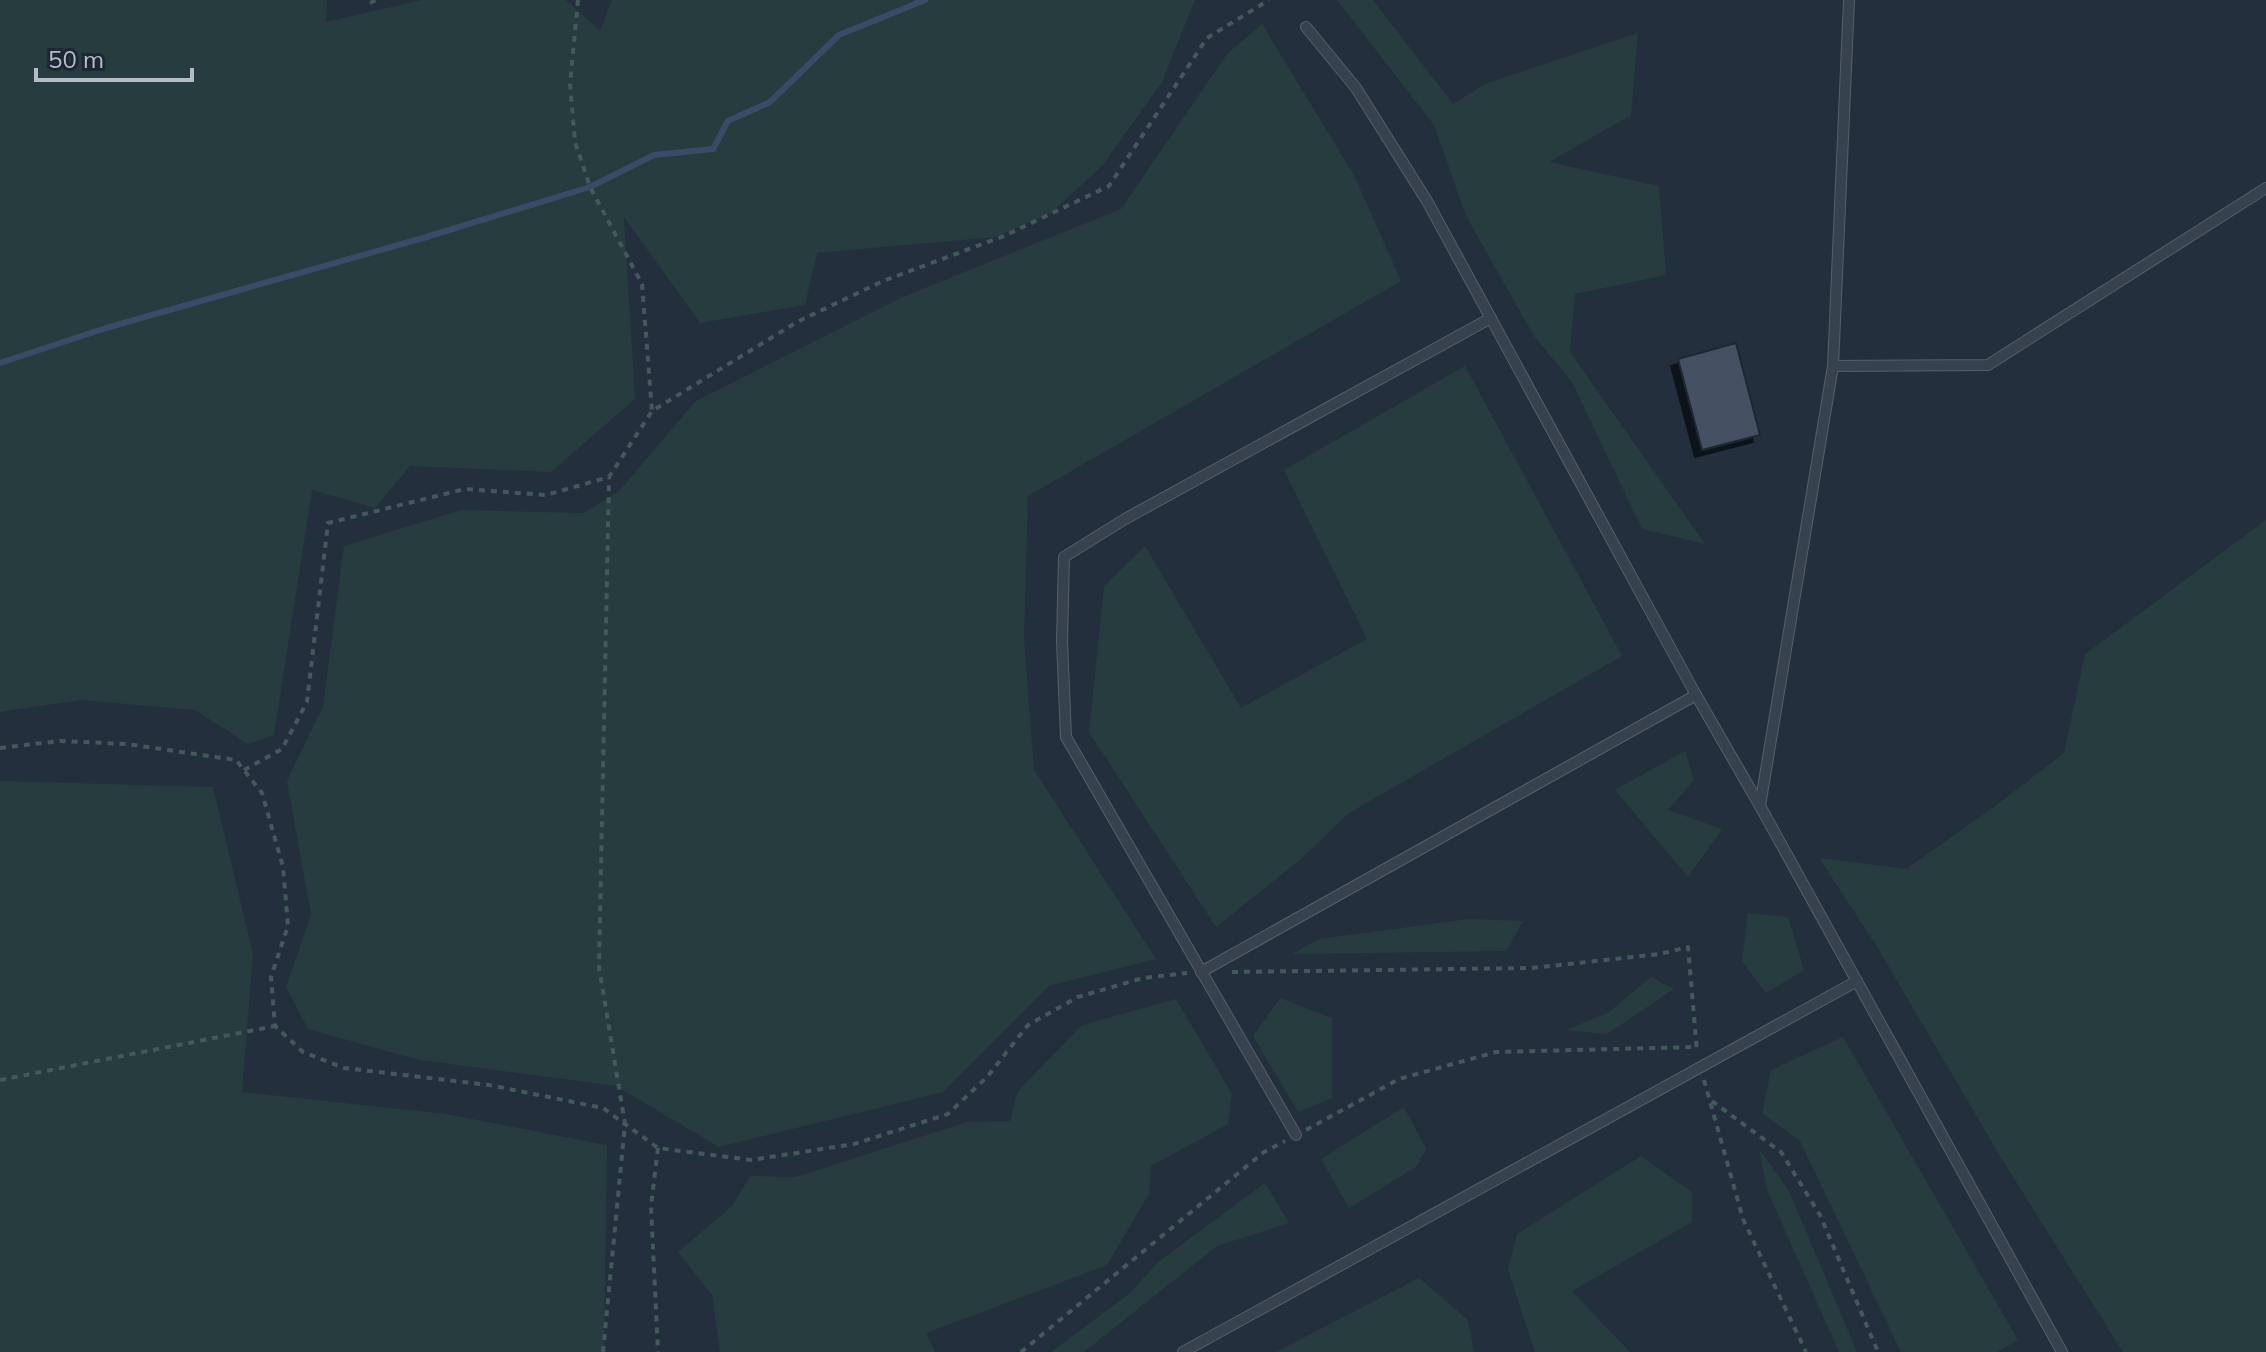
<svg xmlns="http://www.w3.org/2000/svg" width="2266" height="1352" viewBox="0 0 2266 1352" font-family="Mulish,sans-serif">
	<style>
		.green { fill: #263c3f }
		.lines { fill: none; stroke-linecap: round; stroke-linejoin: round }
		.stream { stroke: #394c67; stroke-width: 6 }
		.building { fill: #455162; stroke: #1f2835; stroke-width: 2; filter: url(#shadow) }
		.lane-casing { stroke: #565f6c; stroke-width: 12 }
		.path { stroke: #44595c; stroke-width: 4; stroke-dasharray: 6 6; stroke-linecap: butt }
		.lane { stroke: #38414e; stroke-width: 10 }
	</style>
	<defs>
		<filter id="shadow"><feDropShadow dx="-7" dy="7" stdDeviation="0" flood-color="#0009"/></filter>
	</defs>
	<rect width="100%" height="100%" fill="#242f3e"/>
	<g class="green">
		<path d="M 0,0 L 327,0 L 326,22 L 422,0 L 566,0 L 600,31 L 612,0 L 1195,0 L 1162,82 L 1103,165 L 1051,213 L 995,237 L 817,253 L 805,305 L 700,323 L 624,217 L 635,399 L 551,472 L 410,466 L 375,508 L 312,490 L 274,735 L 248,744 L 195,710 L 80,700 L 0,712 Z"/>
		<path d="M 1337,0 L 1373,0 L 1453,104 L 1485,84 L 1638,33 L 1631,115 L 1549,162 L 1659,186 L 1666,275 L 1575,294 L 1570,352 L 1705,544 L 1642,529 L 1572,382 L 1534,336 L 1466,216 L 1434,125 Z"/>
		<path d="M 1262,24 L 1354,175 L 1401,281 L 1028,496 L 1024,638 L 1034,770 L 1156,959 L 1049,986 L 943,1092 L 719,1147 L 616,1086 L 419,1060 L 308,1029 L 286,987 L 311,915 L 287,781 L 323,706 L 344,546 L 461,510 L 584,513 L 619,491 L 696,401 L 905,296 L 1121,209 L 1227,54 Z"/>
		<path d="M 1465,366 L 1622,656 L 1349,813 L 1301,859 L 1216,927 L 1089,732 L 1104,586 L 1145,546 L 1241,708 L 1367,639 L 1284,470 Z"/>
		<path d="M 2266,520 L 2266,1352 L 2123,1352 L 2003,1161 L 1876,945 L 1819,858 L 1906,869 L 1991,809 L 2064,753 L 2085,654 Z"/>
		<path d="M 1685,751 L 1694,780 L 1668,810 L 1722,829 L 1688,877 L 1615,790 Z"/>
		<path d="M 0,781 L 213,787 L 253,954 L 242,1092 L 446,1114 L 607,1145 L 604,1352 L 0,1352 Z"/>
		<path d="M 1748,913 L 1788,917 L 1804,970 L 1766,993 L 1742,961 Z"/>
		<path d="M 1469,919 L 1523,921 L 1506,951 L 1292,954 L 1319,939 Z"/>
		<path d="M 1651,977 L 1674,989 L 1607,1034 L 1566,1030 L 1609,1012 Z"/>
		<path d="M 1280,998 L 1332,1018 L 1332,1098 L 1298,1112 L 1253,1036 Z"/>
		<path d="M 1176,999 L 1232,1094 L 1228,1124 L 1151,1166 L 1149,1194 L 1107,1265 L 926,1333 L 935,1352 L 720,1352 L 712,1295 L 678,1252 L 733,1205 L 750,1176 L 796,1177 L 967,1122 L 1010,1121 L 1018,1091 L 1082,1025 Z"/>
		<path d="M 1843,1037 L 2018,1340 L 1997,1352 L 1901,1352 L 1800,1141 L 1762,1113 L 1771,1070 Z"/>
		<path d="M 1404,1107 L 1426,1149 L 1416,1167 L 1349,1208 L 1321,1159 Z"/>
		<path d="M 1759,1149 L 1789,1191 L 1857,1352 L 1839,1352 L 1767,1190 Z"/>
		<path d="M 1641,1156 L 1692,1192 L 1692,1222 L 1572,1291 L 1630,1352 L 1535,1352 L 1508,1270 L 1517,1234 Z"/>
		<path d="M 1265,1183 L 1289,1223 L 1217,1246 L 1084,1352 L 1051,1352 L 1130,1293 L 1158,1262 Z"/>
		<path d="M 1419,1278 L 1468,1320 L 1474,1352 L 1276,1352 Z"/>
	</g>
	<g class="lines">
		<path class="stream" d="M 0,363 L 106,328 L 423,238 L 590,187 L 654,155 L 713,149 L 728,121 L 770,102 L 839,35 L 925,0"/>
	</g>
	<path class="building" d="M 1736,343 L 1760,435 L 1702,450 L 1678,359 Z"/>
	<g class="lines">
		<g class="lane-casing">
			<g id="lane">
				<path d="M 1306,27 L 1356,88 L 1427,201 L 1696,695 L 1760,806 L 2062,1352"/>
				<path d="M 1833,366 L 1988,365 L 2266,188"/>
				<path d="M 1760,806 L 1833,366 L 1849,0"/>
				<path d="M 1201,972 L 1696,695"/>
				<path d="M 1296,1135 L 1066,737 L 1062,641 L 1064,557 L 1125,519 L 1491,318"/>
				<path d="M 1183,1352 L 1857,981"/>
			</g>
		</g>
		<g class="path">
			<path d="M 578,0 L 570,84 L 575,142 L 590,187 L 642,284 L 652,411"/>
			<path d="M 370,3 L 376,0"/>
			<path d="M 0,748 L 60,741 L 127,744 L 236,760 L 262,793 L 283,867 L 288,926 L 271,977 L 275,1026 L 303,1052 L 344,1068 L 489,1085 L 603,1108 L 658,1148 L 751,1160 L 854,1144 L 948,1114 L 987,1077 L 1028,1025 L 1078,997 L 1143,978 L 1187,973"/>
			<path d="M 244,770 L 282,749 L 307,702 L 328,523 L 465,489 L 546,495 L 609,477 L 652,411 L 797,322 L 883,281 L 1004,236 L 1109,186 L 1207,38 L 1269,0"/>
			<path d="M 1232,972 L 1532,968 L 1660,954 L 1688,947 L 1697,1052"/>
			<path d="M 0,1080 L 275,1026"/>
			<path d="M 1704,1080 L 1743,1219 L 1806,1352"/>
			<path d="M 1712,1101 L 1781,1152 L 1820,1215 L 1878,1352"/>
			<path d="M 1306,1130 L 1399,1079 L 1496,1052 L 1696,1047"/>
			<path d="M 658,1148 L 651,1206 L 658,1352"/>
			<path d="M 603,1352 L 625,1124 L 599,967 L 609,478"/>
			<path d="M 1021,1352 L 1264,1152 L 1285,1141"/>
		</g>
		<use href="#lane" class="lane"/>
	</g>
	<path d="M36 68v12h156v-12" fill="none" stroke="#b4bcc9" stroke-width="4"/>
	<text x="48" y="68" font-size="24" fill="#b4bcc9" stroke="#1d2633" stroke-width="6" paint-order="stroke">50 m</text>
</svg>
